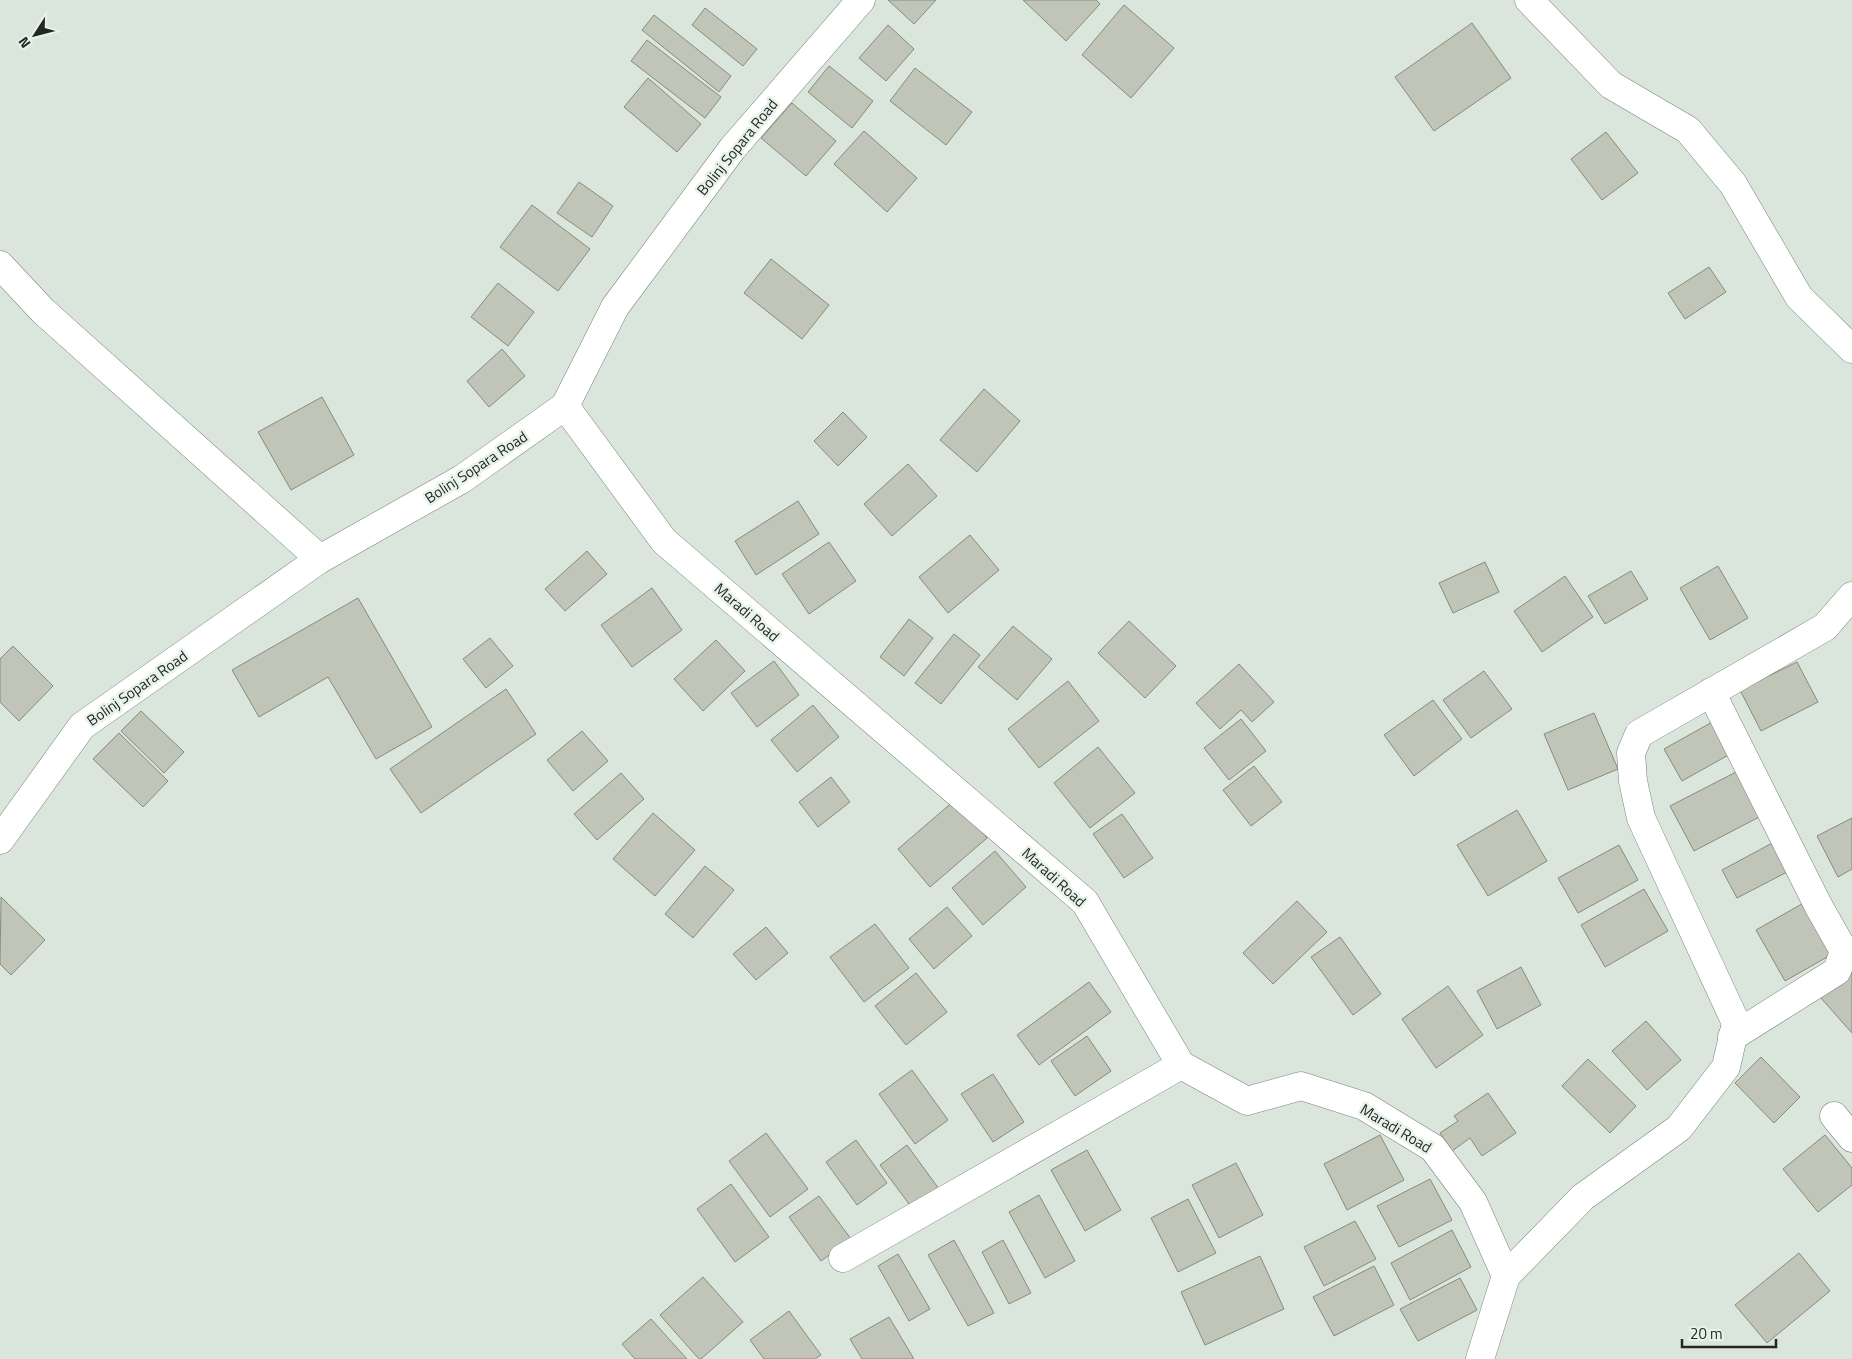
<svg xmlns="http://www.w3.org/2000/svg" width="1852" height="1359" viewBox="0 0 1852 1359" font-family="'Titillium Web',sans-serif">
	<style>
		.building { fill: #c0c5b8; stroke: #868b7f }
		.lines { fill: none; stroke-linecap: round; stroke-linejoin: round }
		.minor-casing { stroke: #79847b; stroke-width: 29 }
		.secondary-casing { stroke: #79847b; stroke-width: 29 }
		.minor { stroke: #fff; stroke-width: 28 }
		.secondary { stroke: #fff; stroke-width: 28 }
		.labels { text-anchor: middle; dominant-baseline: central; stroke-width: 5; stroke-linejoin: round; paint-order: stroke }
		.street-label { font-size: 15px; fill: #232724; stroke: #e7f3e9 }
	</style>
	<rect width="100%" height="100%" fill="#dae6dc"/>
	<g class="building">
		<path d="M 888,0 L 936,0 L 914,24 Z"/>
		<path d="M 1023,0 L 1096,0 L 1100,4 L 1066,41 Z"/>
		<path d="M 1124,5 L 1174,48 L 1131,98 L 1082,55 Z"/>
		<path d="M 705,8 L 757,49 L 743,66 L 692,25 Z"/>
		<path d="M 654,15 L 731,76 L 719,92 L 642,30 Z"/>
		<path d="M 1472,23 L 1511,78 L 1434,131 L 1395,77 Z"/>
		<path d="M 888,25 L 914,49 L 886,81 L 859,58 Z"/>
		<path d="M 647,40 L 721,97 L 705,118 L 631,61 Z"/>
		<path d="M 829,66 L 873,101 L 852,128 L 808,92 Z"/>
		<path d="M 915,68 L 972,112 L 946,145 L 890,101 Z"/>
		<path d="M 648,78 L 701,124 L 677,152 L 624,107 Z"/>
		<path d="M 792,103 L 836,141 L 806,176 L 761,138 Z"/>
		<path d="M 864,131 L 917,178 L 887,212 L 834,164 Z"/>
		<path d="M 1606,132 L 1638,173 L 1602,200 L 1571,159 Z"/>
		<path d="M 579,182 L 613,206 L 592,237 L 557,213 Z"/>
		<path d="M 532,205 L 590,249 L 558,291 L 500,247 Z"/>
		<path d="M 771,259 L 829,305 L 802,339 L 744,293 Z"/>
		<path d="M 1709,267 L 1726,292 L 1685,319 L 1668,293 Z"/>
		<path d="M 498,283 L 534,312 L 508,346 L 471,317 Z"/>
		<path d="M 502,349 L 525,376 L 489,407 L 467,381 Z"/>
		<path d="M 984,389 L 1020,421 L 977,472 L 940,440 Z"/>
		<path d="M 322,397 L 354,455 L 291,490 L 258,432 Z"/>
		<path d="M 843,412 L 867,437 L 838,466 L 814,441 Z"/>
		<path d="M 908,464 L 937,496 L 892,536 L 864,504 Z"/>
		<path d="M 798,501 L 819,534 L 756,575 L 735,541 Z"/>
		<path d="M 970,535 L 999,570 L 948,613 L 919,577 Z"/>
		<path d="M 829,542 L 856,581 L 809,614 L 782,574 Z"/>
		<path d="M 587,551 L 607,574 L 565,611 L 545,589 Z"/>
		<path d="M 1485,562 L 1499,592 L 1453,613 L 1439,583 Z"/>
		<path d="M 1718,566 L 1748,618 L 1710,640 L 1680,588 Z"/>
		<path d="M 1631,571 L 1648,599 L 1605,624 L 1588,596 Z"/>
		<path d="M 1565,576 L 1593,617 L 1542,652 L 1514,611 Z"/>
		<path d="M 652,588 L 682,630 L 632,667 L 601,625 Z"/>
		<path d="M 358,598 L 432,727 L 376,759 L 328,677 L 259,717 L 232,670 Z"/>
		<path d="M 909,619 L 933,638 L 904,676 L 880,657 Z"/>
		<path d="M 1129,621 L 1176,666 L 1145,698 L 1098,653 Z"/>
		<path d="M 1013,626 L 1052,659 L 1017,700 L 978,667 Z"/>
		<path d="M 954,634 L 980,655 L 941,704 L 915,683 Z"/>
		<path d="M 490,638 L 513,666 L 486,688 L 463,659 Z"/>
		<path d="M 716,640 L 745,671 L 703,711 L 674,679 Z"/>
		<path d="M 13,646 L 53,686 L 19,721 L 0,702 L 0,659 Z"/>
		<path d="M 774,661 L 799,695 L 757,727 L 731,693 Z"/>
		<path d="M 1797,662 L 1818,702 L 1761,731 L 1740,690 Z"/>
		<path d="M 1239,664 L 1274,702 L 1252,722 L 1241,710 L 1220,729 L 1196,703 Z"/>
		<path d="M 1484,671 L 1512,709 L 1471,738 L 1443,700 Z"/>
		<path d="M 1068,681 L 1099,721 L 1039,768 L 1008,729 Z"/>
		<path d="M 506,689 L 536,734 L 421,813 L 390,769 Z"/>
		<path d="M 1433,700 L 1462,739 L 1414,776 L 1384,735 Z"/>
		<path d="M 813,705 L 839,737 L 797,772 L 771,740 Z"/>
		<path d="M 141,711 L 184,752 L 164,773 L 121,731 Z"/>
		<path d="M 1594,713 L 1618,769 L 1568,790 L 1544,734 Z"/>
		<path d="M 1241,719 L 1266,751 L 1229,780 L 1204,748 Z"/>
		<path d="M 1714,721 L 1732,753 L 1682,781 L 1664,749 Z"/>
		<path d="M 582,731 L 608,761 L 573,791 L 547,760 Z"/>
		<path d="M 119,733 L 168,781 L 143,807 L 93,759 Z"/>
		<path d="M 1098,747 L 1135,793 L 1090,828 L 1054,783 Z"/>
		<path d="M 1254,766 L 1282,802 L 1251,826 L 1223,790 Z"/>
		<path d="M 1740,770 L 1763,815 L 1694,851 L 1670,806 Z"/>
		<path d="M 621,773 L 644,799 L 597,840 L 574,814 Z"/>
		<path d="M 831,777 L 850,802 L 818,827 L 799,802 Z"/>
		<path d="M 955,800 L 987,838 L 930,887 L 898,849 Z"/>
		<path d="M 1517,810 L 1547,861 L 1488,896 L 1457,845 Z"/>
		<path d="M 653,813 L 695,850 L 655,896 L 613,859 Z"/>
		<path d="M 1122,814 L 1153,858 L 1124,878 L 1093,834 Z"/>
		<path d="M 1852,818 L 1852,869 L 1838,877 L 1817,836 Z"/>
		<path d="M 1776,841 L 1791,870 L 1737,898 L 1722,870 Z"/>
		<path d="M 1619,845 L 1638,880 L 1578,913 L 1558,878 Z"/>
		<path d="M 995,851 L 1026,887 L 983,925 L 952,888 Z"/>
		<path d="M 705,866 L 734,890 L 693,938 L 665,914 Z"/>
		<path d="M 1644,889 L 1668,931 L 1605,967 L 1581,925 Z"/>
		<path d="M 1,897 L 45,940 L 11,975 L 0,964 Z"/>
		<path d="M 1297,901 L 1327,932 L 1273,984 L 1243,953 Z"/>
		<path d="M 1807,901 L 1836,952 L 1785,981 L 1756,930 Z"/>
		<path d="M 947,907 L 972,936 L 934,969 L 909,939 Z"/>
		<path d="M 875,924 L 909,968 L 864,1002 L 830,957 Z"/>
		<path d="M 766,927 L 788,953 L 756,980 L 733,954 Z"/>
		<path d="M 1340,937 L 1381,994 L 1353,1015 L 1311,957 Z"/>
		<path d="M 1521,967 L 1541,1005 L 1497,1029 L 1477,991 Z"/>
		<path d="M 1852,969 L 1852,1033 L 1820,997 Z"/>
		<path d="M 916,973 L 947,1012 L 906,1045 L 875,1006 Z"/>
		<path d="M 1089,982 L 1111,1012 L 1039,1065 L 1017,1035 Z"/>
		<path d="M 1448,986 L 1483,1035 L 1436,1068 L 1402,1019 Z"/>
		<path d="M 1646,1021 L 1681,1060 L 1647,1090 L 1612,1051 Z"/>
		<path d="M 1087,1036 L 1111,1071 L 1075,1096 L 1051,1061 Z"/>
		<path d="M 1761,1057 L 1800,1097 L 1774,1123 L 1735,1083 Z"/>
		<path d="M 1588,1059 L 1636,1106 L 1610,1133 L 1562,1086 Z"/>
		<path d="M 912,1070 L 948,1120 L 915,1144 L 879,1094 Z"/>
		<path d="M 993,1074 L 1024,1122 L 993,1142 L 961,1094 Z"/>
		<path d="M 1488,1093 L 1516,1133 L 1482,1156 L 1470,1138 L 1452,1151 L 1440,1133 L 1458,1121 L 1454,1116 Z"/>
		<path d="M 766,1133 L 808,1189 L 770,1217 L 729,1161 Z"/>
		<path d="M 1380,1135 L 1404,1180 L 1347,1210 L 1324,1164 Z"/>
		<path d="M 1825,1135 L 1852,1168 L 1852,1185 L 1818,1212 L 1783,1169 Z"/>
		<path d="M 856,1140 L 887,1183 L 857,1205 L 826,1162 Z"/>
		<path d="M 907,1145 L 939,1189 L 912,1208 L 880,1165 Z"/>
		<path d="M 1087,1150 L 1121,1210 L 1085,1231 L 1051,1170 Z"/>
		<path d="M 1236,1163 L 1263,1215 L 1219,1238 L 1192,1185 Z"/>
		<path d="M 1430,1179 L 1452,1220 L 1399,1247 L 1377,1206 Z"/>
		<path d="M 731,1184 L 769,1237 L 735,1262 L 697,1209 Z"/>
		<path d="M 1039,1195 L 1075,1261 L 1045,1278 L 1009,1212 Z"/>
		<path d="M 819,1196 L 851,1239 L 821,1261 L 789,1217 Z"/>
		<path d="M 1188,1199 L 1216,1253 L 1178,1272 L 1151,1218 Z"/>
		<path d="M 1355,1221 L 1376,1259 L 1324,1286 L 1304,1247 Z"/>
		<path d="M 1452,1230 L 1471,1267 L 1410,1300 L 1391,1263 Z"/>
		<path d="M 954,1240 L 994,1313 L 968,1326 L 928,1255 Z"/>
		<path d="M 1003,1240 L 1031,1293 L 1009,1304 L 982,1252 Z"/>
		<path d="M 1799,1253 L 1830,1291 L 1767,1343 L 1735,1305 Z"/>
		<path d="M 898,1254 L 930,1309 L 909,1321 L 878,1266 Z"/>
		<path d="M 1260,1256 L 1284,1309 L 1205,1345 L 1181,1292 Z"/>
		<path d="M 1374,1266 L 1394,1305 L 1334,1336 L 1313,1297 Z"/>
		<path d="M 703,1277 L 743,1322 L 701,1359 L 699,1359 L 660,1315 Z"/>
		<path d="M 1460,1278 L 1477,1310 L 1418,1341 L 1400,1309 Z"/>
		<path d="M 789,1311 L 821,1355 L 815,1359 L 764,1359 L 750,1340 Z"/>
		<path d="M 889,1317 L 914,1359 L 862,1359 L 850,1339 Z"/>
		<path d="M 651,1319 L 687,1359 L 635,1359 L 622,1344 Z"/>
	</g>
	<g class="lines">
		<g class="minor-casing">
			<g id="minor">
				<path d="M 1529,0 L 1611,85 L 1688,130 L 1733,184 L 1799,297 L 1852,349"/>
				<path d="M 0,265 L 43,311 L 320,559"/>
				<path d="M 565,406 L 664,541 L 1085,902 L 1181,1065 L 1247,1101 L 1301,1086 L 1364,1106 L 1433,1148 L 1473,1202 L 1506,1276 L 1480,1359"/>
				<path d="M 1711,692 L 1819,907 L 1844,951 L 1837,971 L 1732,1037"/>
				<path d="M 1834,1116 L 1852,1138"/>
				<path d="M 843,1258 L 1181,1065"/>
				<path d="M 1506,1276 L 1583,1197 L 1679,1128 L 1726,1067 L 1736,1023 L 1641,818 L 1633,781 L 1631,753 L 1639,734 L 1825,627 L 1852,596"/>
			</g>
		</g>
		<g class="secondary-casing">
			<path id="secondary" d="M 0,840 L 82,726 L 320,559 L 462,479 L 565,406 L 615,307 L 732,149 L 861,0"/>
		</g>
		<use href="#minor" class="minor"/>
		<use href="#secondary" class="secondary"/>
	</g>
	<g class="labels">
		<g class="street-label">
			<text transform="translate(737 147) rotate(-51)">Bolinj Sopara Road</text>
			<text transform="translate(476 467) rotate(-33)">Bolinj Sopara Road</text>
			<text transform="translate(747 612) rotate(41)">Maradi Road</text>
			<text transform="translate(137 688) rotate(-35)">Bolinj Sopara Road</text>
			<text transform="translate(1054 877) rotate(42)">Maradi Road</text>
			<text transform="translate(1396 1128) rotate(31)">Maradi Road</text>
		</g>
	</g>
	<g transform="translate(35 35) rotate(234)" stroke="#e7f3e9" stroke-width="4" paint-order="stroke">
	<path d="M0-4L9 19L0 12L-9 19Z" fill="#232724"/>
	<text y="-8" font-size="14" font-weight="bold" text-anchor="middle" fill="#232724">N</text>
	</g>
	<path d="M1682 1339v8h94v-8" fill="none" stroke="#232724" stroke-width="2.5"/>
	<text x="1690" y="1339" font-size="15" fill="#232724" stroke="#e7f3e9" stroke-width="4" paint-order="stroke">20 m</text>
</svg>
